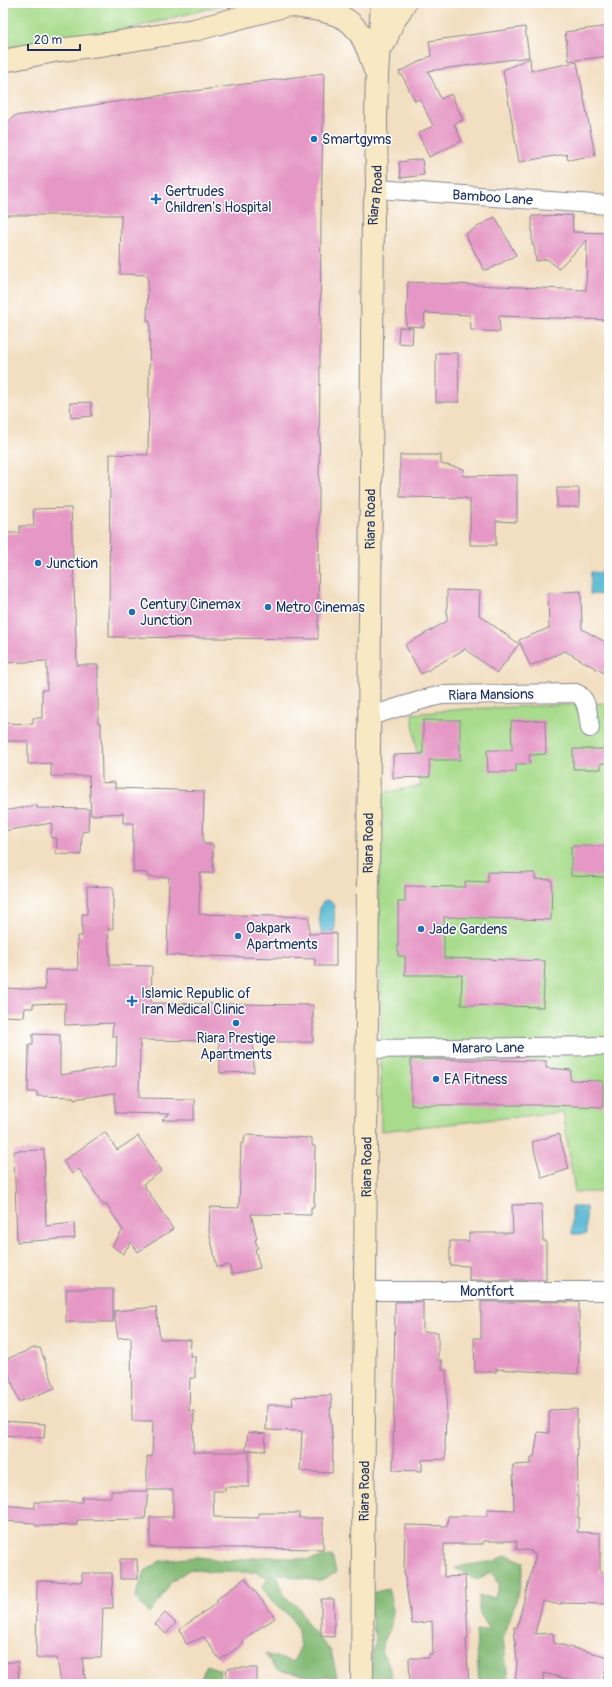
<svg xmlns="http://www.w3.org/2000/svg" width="612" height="1687" viewBox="0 0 612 1687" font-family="Pangolin,sans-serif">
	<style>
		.green { fill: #a8dc8c; stroke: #628675 }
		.forest { fill: #86bc78; stroke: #50766b }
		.water { fill: #53b7d2; stroke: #377398 }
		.building { fill: #e597c5 }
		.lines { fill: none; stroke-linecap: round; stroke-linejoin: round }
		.street-casing { stroke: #86868f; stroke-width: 20 }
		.secondary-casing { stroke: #86868f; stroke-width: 24 }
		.street { stroke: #fff; stroke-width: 18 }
		.secondary { stroke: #f8e8c3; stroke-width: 22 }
		.poi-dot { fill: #1f6fb2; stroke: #fff; stroke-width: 1.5 }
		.labels { text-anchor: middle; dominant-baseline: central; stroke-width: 3; stroke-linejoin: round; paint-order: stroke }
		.poi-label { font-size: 14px; fill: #1b2f5e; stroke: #fff; text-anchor: start }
		.street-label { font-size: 14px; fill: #1b2f5e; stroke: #fff }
	</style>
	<rect width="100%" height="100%" fill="#fff"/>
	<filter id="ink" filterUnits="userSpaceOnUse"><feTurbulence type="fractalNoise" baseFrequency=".025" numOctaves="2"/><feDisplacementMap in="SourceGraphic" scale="8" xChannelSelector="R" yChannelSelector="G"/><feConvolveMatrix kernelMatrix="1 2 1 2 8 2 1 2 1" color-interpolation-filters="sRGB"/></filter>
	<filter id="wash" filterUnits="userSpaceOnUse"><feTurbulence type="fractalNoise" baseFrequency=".012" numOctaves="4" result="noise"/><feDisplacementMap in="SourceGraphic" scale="16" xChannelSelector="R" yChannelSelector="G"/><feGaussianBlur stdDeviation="0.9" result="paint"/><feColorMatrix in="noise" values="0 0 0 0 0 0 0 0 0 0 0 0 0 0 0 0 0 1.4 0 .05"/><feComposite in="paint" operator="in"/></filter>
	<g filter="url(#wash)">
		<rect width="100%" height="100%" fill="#f2dec0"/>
		<g class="green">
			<path d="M 3,3 L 231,3 L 124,30 L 3,48 Z"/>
			<path d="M 609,703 L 609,1192 L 575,1192 L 563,1112 L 381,1131 L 381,1029 L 377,794 L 421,786 L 412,714 L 464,709 Z"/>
		</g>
		<g class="forest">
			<path d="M 507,1555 L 524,1562 L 519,1591 L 503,1639 L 508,1679 L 507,1684 L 479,1684 L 476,1631 L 490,1630 L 479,1612 L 479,1596 L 495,1598 L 499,1584 L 491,1572 L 476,1580 L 455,1567 L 495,1561 Z"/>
			<path d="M 332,1556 L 336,1573 L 318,1581 L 292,1577 L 276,1573 L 284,1596 L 299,1608 L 308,1626 L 331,1651 L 337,1677 L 310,1676 L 276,1670 L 265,1654 L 293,1662 L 300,1648 L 298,1631 L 291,1617 L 275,1604 L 262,1588 L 268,1578 L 256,1572 L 213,1572 L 190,1569 L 171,1582 L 158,1603 L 149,1613 L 135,1598 L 145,1571 L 160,1561 L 197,1557 L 232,1561 L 262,1557 L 282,1557 L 308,1560 Z"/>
			<path d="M 388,1589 C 392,1601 394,1619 389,1631 C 385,1638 383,1643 381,1651 C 388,1662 392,1671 392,1684 L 367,1684 L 375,1638 L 368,1594 Z"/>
			<path d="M 207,1665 L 220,1670 L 219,1684 L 198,1684 Z"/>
		</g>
		<g class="water">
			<path d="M 591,572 L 604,573 L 604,595 L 590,594 Z"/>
			<path d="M 326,900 L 330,901 L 334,906 L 335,932 L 321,933 C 320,923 316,905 326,900 Z"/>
			<rect x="572" y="1207" width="14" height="27"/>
		</g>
		<g id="blocks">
			<g class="building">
				<path d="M 609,26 L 609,56 L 569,61 L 565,32 Z"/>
				<path d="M 525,27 L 529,57 L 428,71 L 441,99 L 451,94 L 463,120 L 454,124 L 462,141 L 429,157 L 418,133 L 433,126 L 420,99 L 415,101 L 402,75 L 400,75 L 399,72 L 431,56 L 429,41 Z"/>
				<path d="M 530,58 L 531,71 L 577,62 L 595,155 L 568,160 L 566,154 L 519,162 L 503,70 Z"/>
				<path d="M 324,73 L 321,217 L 318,639 L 109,637 L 110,454 L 148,455 L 150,321 L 147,321 L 148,275 L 120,274 L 121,215 L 3,215 L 3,127 L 14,116 Z"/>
				<path d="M 422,159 L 424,175 L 401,178 L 399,162 Z"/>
				<path d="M 572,215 L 573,232 L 609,233 L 609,320 L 499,316 L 500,332 L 471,330 L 470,315 L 425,313 L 424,327 L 406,326 L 408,282 L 586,290 L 587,240 L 558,269 L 548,259 L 536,261 L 534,245 L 532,245 L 532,216 Z"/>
				<path d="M 495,217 L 516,255 L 490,269 L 484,270 L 465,234 Z"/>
				<path d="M 399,327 L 413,328 L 412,344 L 398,343 Z"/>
				<path d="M 436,353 L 458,353 L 459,402 L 436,402 Z"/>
				<path d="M 91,402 L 92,416 L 71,418 L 70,403 Z"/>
				<path d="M 400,455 L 441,455 L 441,464 L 464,469 L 463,476 L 517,475 L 517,522 L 496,521 L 496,545 L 470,545 L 470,499 L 466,499 L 466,498 L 400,497 Z"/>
				<rect x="557" y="488" width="22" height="19"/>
				<path d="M 71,508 L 77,665 L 98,665 L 98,723 L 101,723 L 102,783 L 115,782 L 115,788 L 204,791 L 203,844 L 213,844 L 213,873 L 200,873 L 199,914 L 309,917 L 309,934 L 336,933 L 336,966 L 315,966 L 315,959 L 167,955 L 169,877 L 147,877 L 147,873 L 133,872 L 133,823 L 123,823 L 123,813 L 91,815 L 89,776 L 51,776 L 51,763 L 28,764 L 28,741 L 3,741 L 3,723 L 33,724 L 33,718 L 42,718 L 42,690 L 47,690 L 47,661 L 3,663 L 3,533 L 20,533 L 20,526 L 34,526 L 33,509 Z"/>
				<path d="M 447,590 L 480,591 L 479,615 L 519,644 L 497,673 L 465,649 L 421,674 L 405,645 L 447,621 Z"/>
				<path d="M 581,591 L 582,629 L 609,644 L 609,663 L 604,673 L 565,651 L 530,666 L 519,640 L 549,628 L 548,593 Z"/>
				<path d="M 423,720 L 460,720 L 460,760 L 429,760 L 430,777 L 393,778 L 393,755 L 423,754 Z"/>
				<path d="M 545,720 L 546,754 L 529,755 L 530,764 L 516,764 L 516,772 L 488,772 L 487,750 L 512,750 L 511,721 Z"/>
				<path d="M 573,749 L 609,749 L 609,763 L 601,763 L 601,769 L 573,769 Z"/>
				<path d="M 37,805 L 37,808 L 89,809 L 88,831 L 82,832 L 81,855 L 56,854 L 57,838 L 51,838 L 52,823 L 3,831 L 3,811 Z"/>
				<path d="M 571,846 L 609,846 L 609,877 L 571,876 Z"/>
				<path d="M 488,872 L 535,873 L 535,879 L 552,880 L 551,920 L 444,917 L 444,958 L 545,961 L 543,1007 L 461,1005 L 462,975 L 405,975 L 405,956 L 398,956 L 398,902 L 405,902 L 405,886 L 465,887 L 465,881 L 488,882 Z"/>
				<path d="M 87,886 L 113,887 L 113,929 L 108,929 L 110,965 L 152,966 L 151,1003 L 313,1005 L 313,1042 L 253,1042 L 254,1072 L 220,1073 L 219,1041 L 140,1040 L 139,1098 L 192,1099 L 194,1098 L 194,1120 L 162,1120 L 170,1114 L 115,1113 L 115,1093 L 74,1099 L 74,1097 L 37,1096 L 37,1092 L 28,1092 L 29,1045 L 33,1045 L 33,1034 L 60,1035 L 60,1075 L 116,1066 L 117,1036 L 112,1036 L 113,1023 L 65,1025 L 65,1003 L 33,1004 L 33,1008 L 25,1008 L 24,1017 L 3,1016 L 3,988 L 45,990 L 45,970 L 78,970 L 77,936 L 82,936 L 82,914 L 87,914 Z"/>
				<path d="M 411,1059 L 546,1061 L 546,1068 L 571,1070 L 570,1080 L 603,1081 L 603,1107 L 546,1105 L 411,1105 Z"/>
				<path d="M 105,1132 L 117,1150 L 138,1136 L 162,1171 L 143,1184 L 173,1229 L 138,1252 L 131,1242 L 123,1254 L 112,1246 L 123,1230 L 106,1204 L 104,1206 L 79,1169 L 72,1174 L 63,1161 Z"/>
				<path d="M 559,1134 L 569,1169 L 542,1178 L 532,1142 Z"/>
				<path d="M 245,1135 L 312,1138 L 312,1146 L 315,1146 L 314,1207 L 311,1207 L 311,1215 L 251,1214 L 257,1239 L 255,1240 L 258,1248 L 255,1249 L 260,1268 L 232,1275 L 229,1265 L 217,1267 L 209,1231 L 210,1207 L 239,1208 L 241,1143 L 244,1143 Z"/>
				<path d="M 44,1150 L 46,1226 L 74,1223 L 75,1238 L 17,1242 L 14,1151 Z"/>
				<path d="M 542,1204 L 543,1241 L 546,1241 L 546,1280 L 469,1280 L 469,1266 L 450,1265 L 450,1241 L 469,1241 L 469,1233 L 513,1233 L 512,1205 Z"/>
				<rect x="66" y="1289" width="47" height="33"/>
				<path d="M 395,1302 L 423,1302 L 423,1332 L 438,1332 L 438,1360 L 442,1360 L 442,1370 L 446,1370 L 447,1395 L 445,1442 L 446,1459 L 422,1460 L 422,1471 L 393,1470 Z"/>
				<path d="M 481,1302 L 579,1302 L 579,1327 L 580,1327 L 578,1374 L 496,1369 L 496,1372 L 475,1372 L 474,1338 L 481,1338 Z"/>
				<path d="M 156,1307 L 160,1339 L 191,1340 L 190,1356 L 195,1356 L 195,1378 L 190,1378 L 189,1411 L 194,1411 L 193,1452 L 249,1452 L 249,1487 L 225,1487 L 225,1491 L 213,1491 L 214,1517 L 258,1518 L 258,1513 L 299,1513 L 299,1518 L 323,1518 L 323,1549 L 150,1547 L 150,1517 L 173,1517 L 173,1490 L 147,1490 L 147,1456 L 152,1457 L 153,1421 L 132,1421 L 131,1337 L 118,1338 L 114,1311 Z"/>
				<path d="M 34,1348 L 40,1348 L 55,1388 L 19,1402 L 4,1360 Z"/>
				<path d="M 331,1395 L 332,1408 L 330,1408 L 333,1448 L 332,1473 L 300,1471 L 302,1431 L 266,1430 L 267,1405 L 293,1405 L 292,1397 Z"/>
				<path d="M 577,1409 L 578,1518 L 580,1518 L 577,1532 L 600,1533 L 600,1573 L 609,1573 L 609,1604 L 560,1603 L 560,1605 L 543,1601 L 535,1634 L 553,1633 L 554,1643 L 609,1657 L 602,1684 L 587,1684 L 544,1673 L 543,1684 L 515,1684 L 517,1663 L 514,1627 L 517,1627 L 536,1554 L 531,1553 L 532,1551 L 516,1549 L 517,1541 L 483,1541 L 483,1544 L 444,1544 L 444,1577 L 465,1576 L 468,1638 L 466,1638 L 469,1684 L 410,1684 L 409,1658 L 429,1658 L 429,1654 L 433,1654 L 432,1621 L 412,1624 L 404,1572 L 405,1525 L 447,1526 L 448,1516 L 487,1516 L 487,1509 L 514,1510 L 513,1465 L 531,1464 L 531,1457 L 534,1457 L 538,1432 L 549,1433 L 549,1410 Z"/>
				<path d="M 3,1421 L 45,1424 L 44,1438 L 3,1435 Z"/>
				<path d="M 248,1432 L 266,1434 L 265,1451 L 246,1450 Z"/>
				<path d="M 111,1491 L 148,1491 L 145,1519 L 77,1520 L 77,1525 L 35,1526 L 35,1523 L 3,1521 L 3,1505 L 35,1508 L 35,1502 L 82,1502 L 82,1497 L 111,1497 Z"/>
				<path d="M 120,1559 L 137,1559 L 138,1579 L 120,1579 Z"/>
				<path d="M 82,1573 L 112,1573 L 113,1608 L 103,1608 L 101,1658 L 82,1658 L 86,1684 L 61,1684 L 57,1658 L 36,1658 L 37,1581 L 82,1582 Z"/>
				<path d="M 245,1578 L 275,1618 L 242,1640 L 244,1643 L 220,1660 L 204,1637 L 186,1644 L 180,1629 L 218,1602 L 216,1600 Z"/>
				<path d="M 321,1599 L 334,1599 L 334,1637 L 321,1636 Z"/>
				<path d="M 165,1613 L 176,1623 L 166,1634 L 155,1624 Z"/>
				<path d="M 3,1662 L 18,1662 L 19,1683 L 3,1684 Z"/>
				<path d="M 227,1668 L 257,1668 L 257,1684 L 225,1684 Z"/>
			</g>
		</g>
	</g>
	<g filter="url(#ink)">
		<use href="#blocks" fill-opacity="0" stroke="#86868f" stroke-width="1"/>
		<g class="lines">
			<g class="street-casing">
				<g id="street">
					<path id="s1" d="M 377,189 L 609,205"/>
					<path id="s2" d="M 369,716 C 394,710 417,700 442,695 L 576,693 C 588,698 588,716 590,728"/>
					<path id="s3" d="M 367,1049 L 609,1046"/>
					<path id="s4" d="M 366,1291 L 609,1291"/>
				</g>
			</g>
			<g class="secondary-casing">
				<g id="secondary">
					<path d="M 287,5 C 340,13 358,12 374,68"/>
					<path d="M 385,42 L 392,24 L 405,3"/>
					<path d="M 3,61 L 60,50 L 107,44 L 194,30 L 295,3"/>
					<path id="s5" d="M 362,1684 C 368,1194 367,704 373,214 L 377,189 L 376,118 L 377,74 L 382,3"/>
				</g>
			</g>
			<use href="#street" class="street"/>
			<use href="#secondary" class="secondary"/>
		</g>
	</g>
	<g class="poi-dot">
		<circle cx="314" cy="139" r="4"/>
		<path d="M154 193h4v4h4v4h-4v4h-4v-4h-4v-4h4z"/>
		<circle cx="38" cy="563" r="4"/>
		<circle cx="268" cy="607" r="4"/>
		<circle cx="132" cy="612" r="4"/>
		<circle cx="421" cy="929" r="4"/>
		<circle cx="238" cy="936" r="4"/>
		<path d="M130 995h4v4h4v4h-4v4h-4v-4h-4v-4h4z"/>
		<circle cx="236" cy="1023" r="4"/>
		<circle cx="436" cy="1079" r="4"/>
	</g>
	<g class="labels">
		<g class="poi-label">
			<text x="322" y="139">Smartgyms</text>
			<text x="165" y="191">Gertrudes<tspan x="165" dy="16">Children's Hospital</tspan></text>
			<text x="46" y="563">Junction</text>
			<text x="140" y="604">Century Cinemax<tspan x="140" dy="16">Junction</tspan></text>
			<text x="276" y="607">Metro Cinemas</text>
			<text x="246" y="928">Oakpark<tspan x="246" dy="16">Apartments</tspan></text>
			<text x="429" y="929">Jade Gardens</text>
			<text x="141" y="993">Islamic Republic of<tspan x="141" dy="16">Iran Medical Clinic</tspan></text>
			<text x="236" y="1038" text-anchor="middle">Riara Prestige<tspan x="236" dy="16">Apartments</tspan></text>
			<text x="444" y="1079">EA Fitness</text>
		</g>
		<g class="street-label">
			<text stroke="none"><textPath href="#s5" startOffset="1489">Riara Road</textPath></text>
			<text stroke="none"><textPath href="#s1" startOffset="116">Bamboo Lane</textPath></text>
			<text stroke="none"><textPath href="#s5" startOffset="1165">Riara Road</textPath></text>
			<text stroke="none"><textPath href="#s2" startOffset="125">Riara Mansions</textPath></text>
			<text stroke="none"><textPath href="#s5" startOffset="841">Riara Road</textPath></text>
			<text stroke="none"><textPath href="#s3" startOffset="121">Mararo Lane</textPath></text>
			<text stroke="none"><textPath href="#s5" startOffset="517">Riara Road</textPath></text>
			<text stroke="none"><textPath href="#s4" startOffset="121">Montfort</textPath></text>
			<text stroke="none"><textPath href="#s5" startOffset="193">Riara Road</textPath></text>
		</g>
	</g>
	<rect width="612" height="1687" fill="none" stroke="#fff" stroke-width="16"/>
	<path d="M28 44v6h52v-6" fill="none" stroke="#1b2f5e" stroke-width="2"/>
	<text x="34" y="44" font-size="12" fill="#1b2f5e" stroke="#ffffff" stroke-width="3" paint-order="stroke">20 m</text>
</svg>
